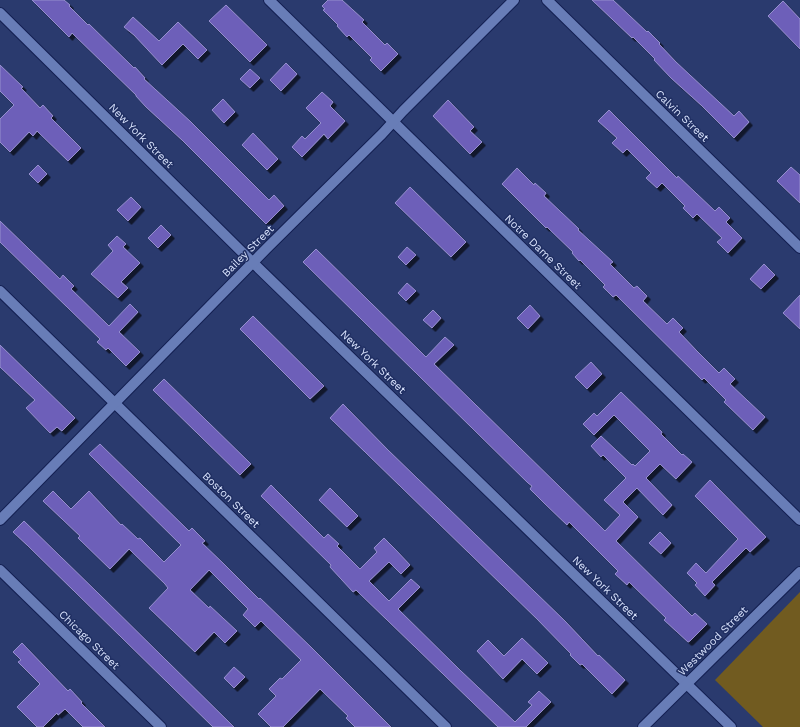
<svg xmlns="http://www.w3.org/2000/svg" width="800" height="727" viewBox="0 0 800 727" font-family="'Work Sans',sans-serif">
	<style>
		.green { fill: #715b20 }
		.building { fill: #6d5eb9; stroke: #968fce; filter: url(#shadow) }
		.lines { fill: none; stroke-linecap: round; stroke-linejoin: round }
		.minor-casing { stroke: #131f51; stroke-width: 12 }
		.minor { stroke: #687db7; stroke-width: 10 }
		.labels { text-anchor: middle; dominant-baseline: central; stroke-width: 3; stroke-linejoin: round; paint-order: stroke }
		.street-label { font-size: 11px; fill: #d8e2fc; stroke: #202f63 }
	</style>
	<defs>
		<filter id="shadow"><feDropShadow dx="3.5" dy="3.5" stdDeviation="0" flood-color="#0009"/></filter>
	</defs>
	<rect width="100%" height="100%" fill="#2a3a6e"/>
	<path class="green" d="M 800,592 L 800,727 L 763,727 L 715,680 Z"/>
	<g class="building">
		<path d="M 32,0 L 64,0 L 70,5 L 69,6 L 88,25 L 89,24 L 134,68 L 135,67 L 145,78 L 144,79 L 191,122 L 269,200 L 274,195 L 284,206 L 266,224 L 182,140 L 146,107 L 136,96 L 136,95 L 72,33 L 69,37 Z"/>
		<path d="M 328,0 L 342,0 L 364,20 L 362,22 L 385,45 L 387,43 L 398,54 L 381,71 L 370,60 L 372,58 L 349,35 L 347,37 L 337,26 L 338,25 L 323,10 L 325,9 L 322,6 Z"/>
		<path d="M 592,0 L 613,0 L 647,32 L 648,31 L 660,43 L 659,44 L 676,62 L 734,116 L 739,111 L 749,122 L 734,138 L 701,105 L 671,78 L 654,60 L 655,59 L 633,37 L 632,38 Z"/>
		<path d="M 783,1 L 800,19 L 800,49 L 768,16 Z"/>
		<path d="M 226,5 L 267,45 L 250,62 L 209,21 Z"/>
		<path d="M 133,17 L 159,41 L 178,22 L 207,50 L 198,59 L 183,44 L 162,65 L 134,35 L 124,27 Z"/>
		<path d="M 286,63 L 297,74 L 281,91 L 270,80 Z"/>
		<path d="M 0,65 L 23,87 L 21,88 L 40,108 L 43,105 L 53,116 L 51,118 L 81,148 L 68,161 L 37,131 L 33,136 L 29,132 L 10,152 L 0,142 L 0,119 L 14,105 L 0,91 Z"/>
		<path d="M 250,69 L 260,78 L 250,88 L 240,79 Z"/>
		<path d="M 322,92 L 333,102 L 330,106 L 345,121 L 328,139 L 324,134 L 302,157 L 292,147 L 302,136 L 305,139 L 321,123 L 306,108 Z"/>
		<path d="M 223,99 L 235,112 L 224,123 L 212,110 Z"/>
		<path d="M 448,100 L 474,127 L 470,131 L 482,142 L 470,154 L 433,116 Z"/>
		<path d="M 609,110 L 677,178 L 678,176 L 715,211 L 719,207 L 730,218 L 726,222 L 742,238 L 728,253 L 717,242 L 722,238 L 697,214 L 693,218 L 683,208 L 685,206 L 662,183 L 657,188 L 646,178 L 651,173 L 627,149 L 623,153 L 612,143 L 617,138 L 598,121 Z"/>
		<path d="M 253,133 L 278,159 L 267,170 L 242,145 Z"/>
		<path d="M 38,165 L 47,174 L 38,183 L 29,174 Z"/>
		<path d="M 791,167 L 800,175 L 800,203 L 777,181 Z"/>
		<path d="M 517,168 L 534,185 L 535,183 L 546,193 L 544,196 L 579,229 L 578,230 L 613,262 L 610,264 L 634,288 L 637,286 L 647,296 L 643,301 L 667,324 L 673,318 L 683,328 L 679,332 L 696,350 L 719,373 L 724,368 L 735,379 L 730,384 L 765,417 L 753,430 L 724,402 L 726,400 L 704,378 L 702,380 L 616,295 L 613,297 L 603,287 L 605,285 L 580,260 L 579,261 L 572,253 L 573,252 L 547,227 L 546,228 L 502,184 Z"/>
		<path d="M 410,187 L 466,242 L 451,257 L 395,203 Z"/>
		<path d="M 131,197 L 141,207 L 128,221 L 117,210 Z"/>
		<path d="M 0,221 L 60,279 L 63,275 L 74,286 L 71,289 L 109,326 L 130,304 L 138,312 L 119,332 L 140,352 L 126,366 L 108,348 L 106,350 L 97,342 L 100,339 L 0,242 Z"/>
		<path d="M 161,225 L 171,235 L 158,248 L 148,238 Z"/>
		<path d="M 117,236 L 126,244 L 123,247 L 140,263 L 121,282 L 128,288 L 118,298 L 91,274 L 113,251 L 108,245 Z"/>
		<path d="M 407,247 L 416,255 L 406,265 L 398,257 Z"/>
		<path d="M 316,249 L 426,357 L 445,337 L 454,345 L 434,364 L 605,531 L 620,515 L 604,500 L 626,478 L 603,455 L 601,457 L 591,446 L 601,436 L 632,465 L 633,464 L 635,466 L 650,451 L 614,415 L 594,435 L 583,424 L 594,413 L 597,416 L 621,392 L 662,432 L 661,434 L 682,455 L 683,454 L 692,462 L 676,479 L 660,464 L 646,478 L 672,505 L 663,515 L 637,488 L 623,502 L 638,517 L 616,541 L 692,616 L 695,613 L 707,624 L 690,641 L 688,642 L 664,620 L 666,618 L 629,582 L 627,585 L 615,574 L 618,571 L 569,522 L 567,525 L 544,503 L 530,489 L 532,486 L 528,483 L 303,262 Z"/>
		<path d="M 764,264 L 775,275 L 761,289 L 750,279 Z"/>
		<path d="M 407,283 L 416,291 L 406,301 L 398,293 Z"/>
		<path d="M 800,295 L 800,329 L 783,313 Z"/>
		<path d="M 530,305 L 540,316 L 528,329 L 517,318 Z"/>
		<path d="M 433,310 L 441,318 L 432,328 L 423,320 Z"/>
		<path d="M 253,316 L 324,386 L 310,399 L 240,329 Z"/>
		<path d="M 0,345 L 75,418 L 62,431 L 57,427 L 50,433 L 26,408 L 35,400 L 0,367 Z"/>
		<path d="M 591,362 L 602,374 L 587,389 L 575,377 Z"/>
		<path d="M 164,379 L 251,464 L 240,475 L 153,390 Z"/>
		<path d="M 343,404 L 388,450 L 565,621 L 598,656 L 599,655 L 625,680 L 612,694 L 582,664 L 580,665 L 570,655 L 571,654 L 537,619 L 330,418 Z"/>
		<path d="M 100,444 L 189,531 L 192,528 L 205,541 L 202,543 L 224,564 L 259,599 L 260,598 L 312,648 L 391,727 L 355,727 L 346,718 L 348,716 L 320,689 L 283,727 L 271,727 L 258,714 L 276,696 L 269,689 L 280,678 L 282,679 L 301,660 L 261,621 L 255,627 L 243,615 L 248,609 L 209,570 L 190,590 L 209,608 L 210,606 L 237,631 L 225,643 L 214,632 L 195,652 L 149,608 L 168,588 L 165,584 L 129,549 L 110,569 L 78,538 L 80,536 L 43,501 L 53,491 L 71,509 L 89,491 L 121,525 L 122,524 L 138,539 L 140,538 L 164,562 L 181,545 L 89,454 Z"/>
		<path d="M 710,480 L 766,537 L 750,552 L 746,548 L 712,582 L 715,585 L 705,596 L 695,585 L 697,583 L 687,573 L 696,563 L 706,573 L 738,539 L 695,496 Z"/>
		<path d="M 271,485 L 324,538 L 328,534 L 339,544 L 337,546 L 360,569 L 377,552 L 374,548 L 384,538 L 395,549 L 410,565 L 401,574 L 389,562 L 369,581 L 389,601 L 411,579 L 420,587 L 398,609 L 461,671 L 515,722 L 532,705 L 528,702 L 539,691 L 551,702 L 526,727 L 498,727 L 358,592 L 356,590 L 353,592 L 330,567 L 331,565 L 261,496 Z"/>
		<path d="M 330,488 L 358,516 L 347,527 L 319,500 Z"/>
		<path d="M 24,521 L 98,593 L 234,727 L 213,727 L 27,545 L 13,532 Z"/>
		<path d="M 660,532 L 671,543 L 661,554 L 649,543 Z"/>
		<path d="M 522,638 L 548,663 L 537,674 L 522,659 L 503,679 L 477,651 L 488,640 L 504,656 Z"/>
		<path d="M 22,643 L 68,691 L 70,689 L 82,702 L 81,703 L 105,727 L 83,727 L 65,709 L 58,715 L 57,713 L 43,727 L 37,727 L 17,707 L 40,684 L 18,662 L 21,660 L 13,652 Z"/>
		<path d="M 234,667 L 245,677 L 234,688 L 224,678 Z"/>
	</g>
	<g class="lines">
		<g class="minor-casing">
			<g id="minor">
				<path d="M 269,0 L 800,520"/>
				<path d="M 547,0 L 800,248"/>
				<path d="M 0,13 L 243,253 L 731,727"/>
				<path d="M 0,291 L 446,727"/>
				<path d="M 0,520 L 267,248 L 382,134 L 403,111 L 514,0"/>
				<path d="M 0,570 L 161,727"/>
				<path d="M 643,727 L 800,572"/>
			</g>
		</g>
		<use href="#minor" class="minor"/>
	</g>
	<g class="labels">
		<g class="street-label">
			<text transform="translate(682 116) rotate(44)">Calvin Street</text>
			<text transform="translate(141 136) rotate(45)">New York Street</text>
			<text transform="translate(248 251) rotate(-45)">Bailey Street</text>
			<text transform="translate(543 252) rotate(44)">Notre Dame Street</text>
			<text transform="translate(373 362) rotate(44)">New York Street</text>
			<text transform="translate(231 500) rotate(44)">Boston Street</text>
			<text transform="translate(605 588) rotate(44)">New York Street</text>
			<text transform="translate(89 640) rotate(44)">Chicago Street</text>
			<text transform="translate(713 641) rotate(-45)">Westwood Street</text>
		</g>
	</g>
</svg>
